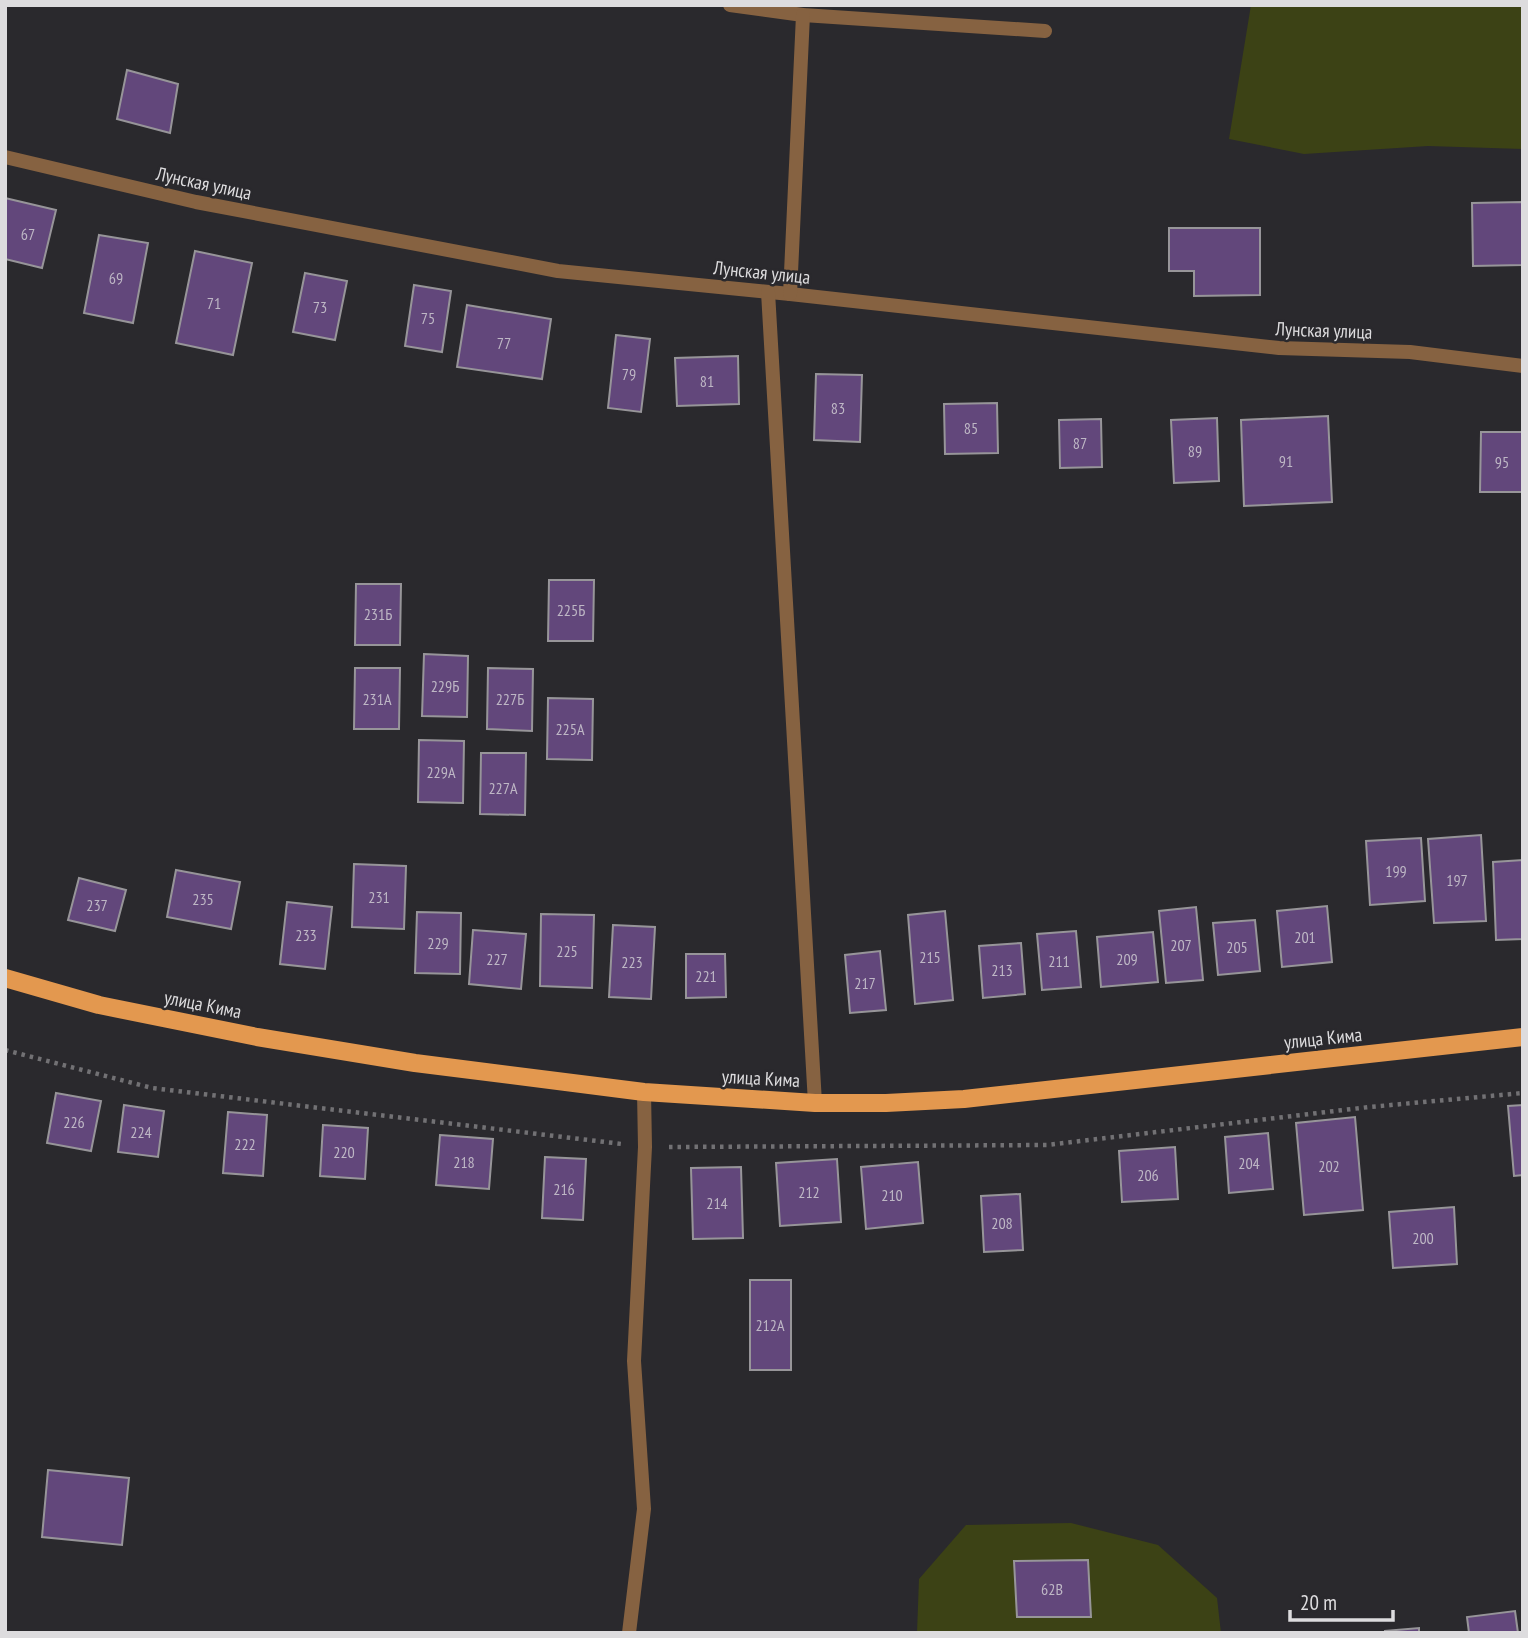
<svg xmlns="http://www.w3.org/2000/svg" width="1528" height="1638" viewBox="0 0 1528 1638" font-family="'PT Sans Narrow',sans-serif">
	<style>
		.green { fill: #3c4215 }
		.building { fill: #62477b; stroke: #979599; stroke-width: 2 }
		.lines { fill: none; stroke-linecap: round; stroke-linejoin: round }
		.path { stroke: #727174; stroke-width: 4.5; stroke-dasharray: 3.5 5; stroke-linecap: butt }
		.lane { stroke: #866241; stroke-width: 14 }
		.street { stroke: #866241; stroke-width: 14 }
		.primary { stroke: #e3984f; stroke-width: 18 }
		.labels { text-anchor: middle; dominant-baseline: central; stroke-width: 5; stroke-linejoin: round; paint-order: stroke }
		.number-label { font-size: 16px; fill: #beb7c5 }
		.street-label { font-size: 19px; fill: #dddcde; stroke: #2a292d }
	</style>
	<rect width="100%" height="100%" fill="#2a292d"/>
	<g class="green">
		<path d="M 1251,5 L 1523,5 L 1523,149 L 1428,146 L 1304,154 L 1229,139 Z"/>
		<path d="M 1071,1523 L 1158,1545 L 1217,1598 L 1221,1633 L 917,1633 L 919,1579 L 966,1525 Z"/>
	</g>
	<g class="building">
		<path d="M 127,70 L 178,84 L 170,133 L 117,119 Z"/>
		<path d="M 5,198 L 56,210 L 42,268 L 5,259 Z"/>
		<path d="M 1523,202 L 1523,265 L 1473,266 L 1472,203 Z"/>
		<path d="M 1169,228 L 1260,228 L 1260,295 L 1194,296 L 1194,271 L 1169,271 Z"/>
		<path d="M 99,235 L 148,243 L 133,323 L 84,313 Z"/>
		<path d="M 195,251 L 252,263 L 233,355 L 176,343 Z"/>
		<path d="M 305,273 L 347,281 L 335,340 L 293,332 Z"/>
		<path d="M 414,285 L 451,291 L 442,352 L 405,346 Z"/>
		<path d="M 467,305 L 551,319 L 542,379 L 457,367 Z"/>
		<path d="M 616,335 L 650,339 L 641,412 L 608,408 Z"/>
		<path d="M 738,356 L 739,404 L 677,406 L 675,358 Z"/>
		<path d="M 816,374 L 862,375 L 860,442 L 814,440 Z"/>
		<path d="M 997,403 L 998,453 L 945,454 L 944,404 Z"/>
		<path d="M 1328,416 L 1332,502 L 1244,506 L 1241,420 Z"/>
		<path d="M 1217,418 L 1219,481 L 1174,483 L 1171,420 Z"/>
		<path d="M 1101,419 L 1102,467 L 1060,468 L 1059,420 Z"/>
		<path d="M 1481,432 L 1523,432 L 1523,492 L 1480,492 Z"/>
		<path d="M 549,580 L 594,580 L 593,641 L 548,641 Z"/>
		<path d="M 356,584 L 401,584 L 400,645 L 355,645 Z"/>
		<path d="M 424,654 L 468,656 L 467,717 L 422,716 Z"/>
		<path d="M 355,668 L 400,668 L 399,729 L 354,729 Z"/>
		<path d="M 488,668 L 533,669 L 532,731 L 487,729 Z"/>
		<path d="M 548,698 L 593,699 L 592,760 L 547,759 Z"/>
		<path d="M 419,740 L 464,741 L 463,803 L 418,802 Z"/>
		<path d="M 481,753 L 526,753 L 525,815 L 480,814 Z"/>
		<path d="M 1481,835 L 1486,921 L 1434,923 L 1428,839 Z"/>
		<path d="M 1421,838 L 1425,901 L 1370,905 L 1366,841 Z"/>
		<path d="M 1523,860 L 1523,939 L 1496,940 L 1493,862 Z"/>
		<path d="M 354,864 L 406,866 L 404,929 L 352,927 Z"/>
		<path d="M 176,870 L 240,882 L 231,929 L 167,917 Z"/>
		<path d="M 79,878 L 126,890 L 115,931 L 68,920 Z"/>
		<path d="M 287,902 L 332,907 L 325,969 L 280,964 Z"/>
		<path d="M 1327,906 L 1332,962 L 1282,967 L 1277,911 Z"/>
		<path d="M 1196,907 L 1203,980 L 1166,983 L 1159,911 Z"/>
		<path d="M 945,911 L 953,1000 L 915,1004 L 908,915 Z"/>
		<path d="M 417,912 L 461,913 L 460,974 L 415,973 Z"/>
		<path d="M 541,914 L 594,915 L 592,988 L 540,986 Z"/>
		<path d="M 1255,920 L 1260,971 L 1218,975 L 1213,923 Z"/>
		<path d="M 613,925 L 655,927 L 651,999 L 609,997 Z"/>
		<path d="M 473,930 L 526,934 L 521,989 L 469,984 Z"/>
		<path d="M 1076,931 L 1081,987 L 1042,990 L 1037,934 Z"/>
		<path d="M 1153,932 L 1158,982 L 1101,987 L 1097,937 Z"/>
		<path d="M 1021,943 L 1025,994 L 983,998 L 979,946 Z"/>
		<path d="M 880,951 L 886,1010 L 850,1013 L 845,955 Z"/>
		<path d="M 686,954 L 725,954 L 726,997 L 686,998 Z"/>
		<path d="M 56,1093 L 101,1101 L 91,1151 L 47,1143 Z"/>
		<path d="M 124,1105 L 164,1111 L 158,1157 L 118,1152 Z"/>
		<path d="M 1523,1105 L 1523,1175 L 1514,1176 L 1508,1106 Z"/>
		<path d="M 228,1112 L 267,1115 L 263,1176 L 223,1173 Z"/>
		<path d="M 1355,1117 L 1363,1210 L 1304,1215 L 1296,1123 Z"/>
		<path d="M 323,1125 L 368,1128 L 365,1179 L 320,1176 Z"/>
		<path d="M 1268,1133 L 1273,1189 L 1229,1193 L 1225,1137 Z"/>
		<path d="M 440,1135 L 493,1139 L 489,1189 L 436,1185 Z"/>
		<path d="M 1175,1147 L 1178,1199 L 1122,1202 L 1119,1151 Z"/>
		<path d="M 545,1157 L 586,1159 L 583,1220 L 542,1218 Z"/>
		<path d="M 837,1159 L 841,1222 L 780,1226 L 776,1163 Z"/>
		<path d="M 918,1162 L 923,1223 L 866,1229 L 861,1167 Z"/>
		<path d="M 741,1167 L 743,1238 L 693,1239 L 691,1168 Z"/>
		<path d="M 1020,1194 L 1023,1250 L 984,1252 L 981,1196 Z"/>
		<path d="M 1454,1207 L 1457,1264 L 1393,1268 L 1389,1212 Z"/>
		<rect x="750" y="1280" width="41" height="90"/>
		<path d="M 48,1470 L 129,1478 L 122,1545 L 42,1537 Z"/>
		<path d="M 1088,1560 L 1091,1617 L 1017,1617 L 1014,1561 Z"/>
		<path d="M 1515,1611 L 1518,1633 L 1469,1633 L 1467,1617 Z"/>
		<path d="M 1419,1628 L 1419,1633 L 1385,1633 L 1385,1631 Z"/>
	</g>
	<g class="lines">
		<g class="path">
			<path d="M 5,1050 L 152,1088 L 622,1144"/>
			<path d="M 669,1147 L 1047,1145 L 1369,1107 L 1523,1093"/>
		</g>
		<path class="lane" d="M 629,1633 L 644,1509 L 634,1361 L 645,1147 L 644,1092"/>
		<g class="street">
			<path d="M 730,5 L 803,15 L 1045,31"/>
			<path d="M 5,157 L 196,202 L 558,271 L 790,294 L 1279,348 L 1410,352 L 1523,366"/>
			<path d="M 768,292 L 815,1103"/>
			<path d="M 790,294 L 803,15"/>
		</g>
		<path class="primary" d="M 5,978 L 99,1005 L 257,1037 L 415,1063 L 644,1092 L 815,1103 L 886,1103 L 964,1099 L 1523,1037"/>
	</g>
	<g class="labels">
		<g class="number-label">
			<text x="28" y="234">67</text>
			<text x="116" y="278">69</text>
			<text x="214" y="303">71</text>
			<text x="320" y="307">73</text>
			<text x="428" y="318">75</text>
			<text x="504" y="343">77</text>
			<text x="629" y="374">79</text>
			<text x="707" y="381">81</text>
			<text x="838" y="408">83</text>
			<text x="971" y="428">85</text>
			<text x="1080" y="443">87</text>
			<text x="1195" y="451">89</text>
			<text x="1286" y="461">91</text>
			<text x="1502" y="462">95</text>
			<text x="571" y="610">225Б</text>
			<text x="378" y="614">231Б</text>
			<text x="445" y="686">229Б</text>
			<text x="377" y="699">231А</text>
			<text x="510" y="699">227Б</text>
			<text x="570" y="729">225А</text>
			<text x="441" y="772">229А</text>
			<text x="503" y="788">227А</text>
			<text x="1396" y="871">199</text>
			<text x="1457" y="880">197</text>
			<text x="379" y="897">231</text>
			<text x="203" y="899">235</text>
			<text x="97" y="905">237</text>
			<text x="306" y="935">233</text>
			<text x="1305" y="937">201</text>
			<text x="438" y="943">229</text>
			<text x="1181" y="945">207</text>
			<text x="1237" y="947">205</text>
			<text x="567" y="951">225</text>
			<text x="930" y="957">215</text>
			<text x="497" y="959">227</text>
			<text x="1127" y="959">209</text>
			<text x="1059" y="961">211</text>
			<text x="632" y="962">223</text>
			<text x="1002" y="970">213</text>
			<text x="706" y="976">221</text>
			<text x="865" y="983">217</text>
			<text x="74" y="1122">226</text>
			<text x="141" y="1132">224</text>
			<text x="245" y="1144">222</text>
			<text x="344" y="1152">220</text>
			<text x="464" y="1162">218</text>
			<text x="1249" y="1163">204</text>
			<text x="1329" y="1166">202</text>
			<text x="1148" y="1175">206</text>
			<text x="564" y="1189">216</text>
			<text x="809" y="1192">212</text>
			<text x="892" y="1195">210</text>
			<text x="717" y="1203">214</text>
			<text x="1002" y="1223">208</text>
			<text x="1423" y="1238">200</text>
			<text x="770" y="1325">212А</text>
			<text x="1052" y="1589">62В</text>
		</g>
		<g class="street-label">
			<text transform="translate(204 183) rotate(12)">Лунская улица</text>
			<text transform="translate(762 272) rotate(6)">Лунская улица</text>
			<text transform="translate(1324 330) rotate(2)">Лунская улица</text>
			<text transform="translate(203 1004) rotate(11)">улица Кима</text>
			<text transform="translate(1323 1038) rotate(-6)">улица Кима</text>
			<text transform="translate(761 1078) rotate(3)">улица Кима</text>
		</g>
	</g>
	<rect width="1528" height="1638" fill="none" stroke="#dddcde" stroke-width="14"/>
	<path d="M1290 1610v10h103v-10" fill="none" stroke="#dddcde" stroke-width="3.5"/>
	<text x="1300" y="1610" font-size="21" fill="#dddcde" stroke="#2a292d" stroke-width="5" paint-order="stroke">20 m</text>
</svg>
